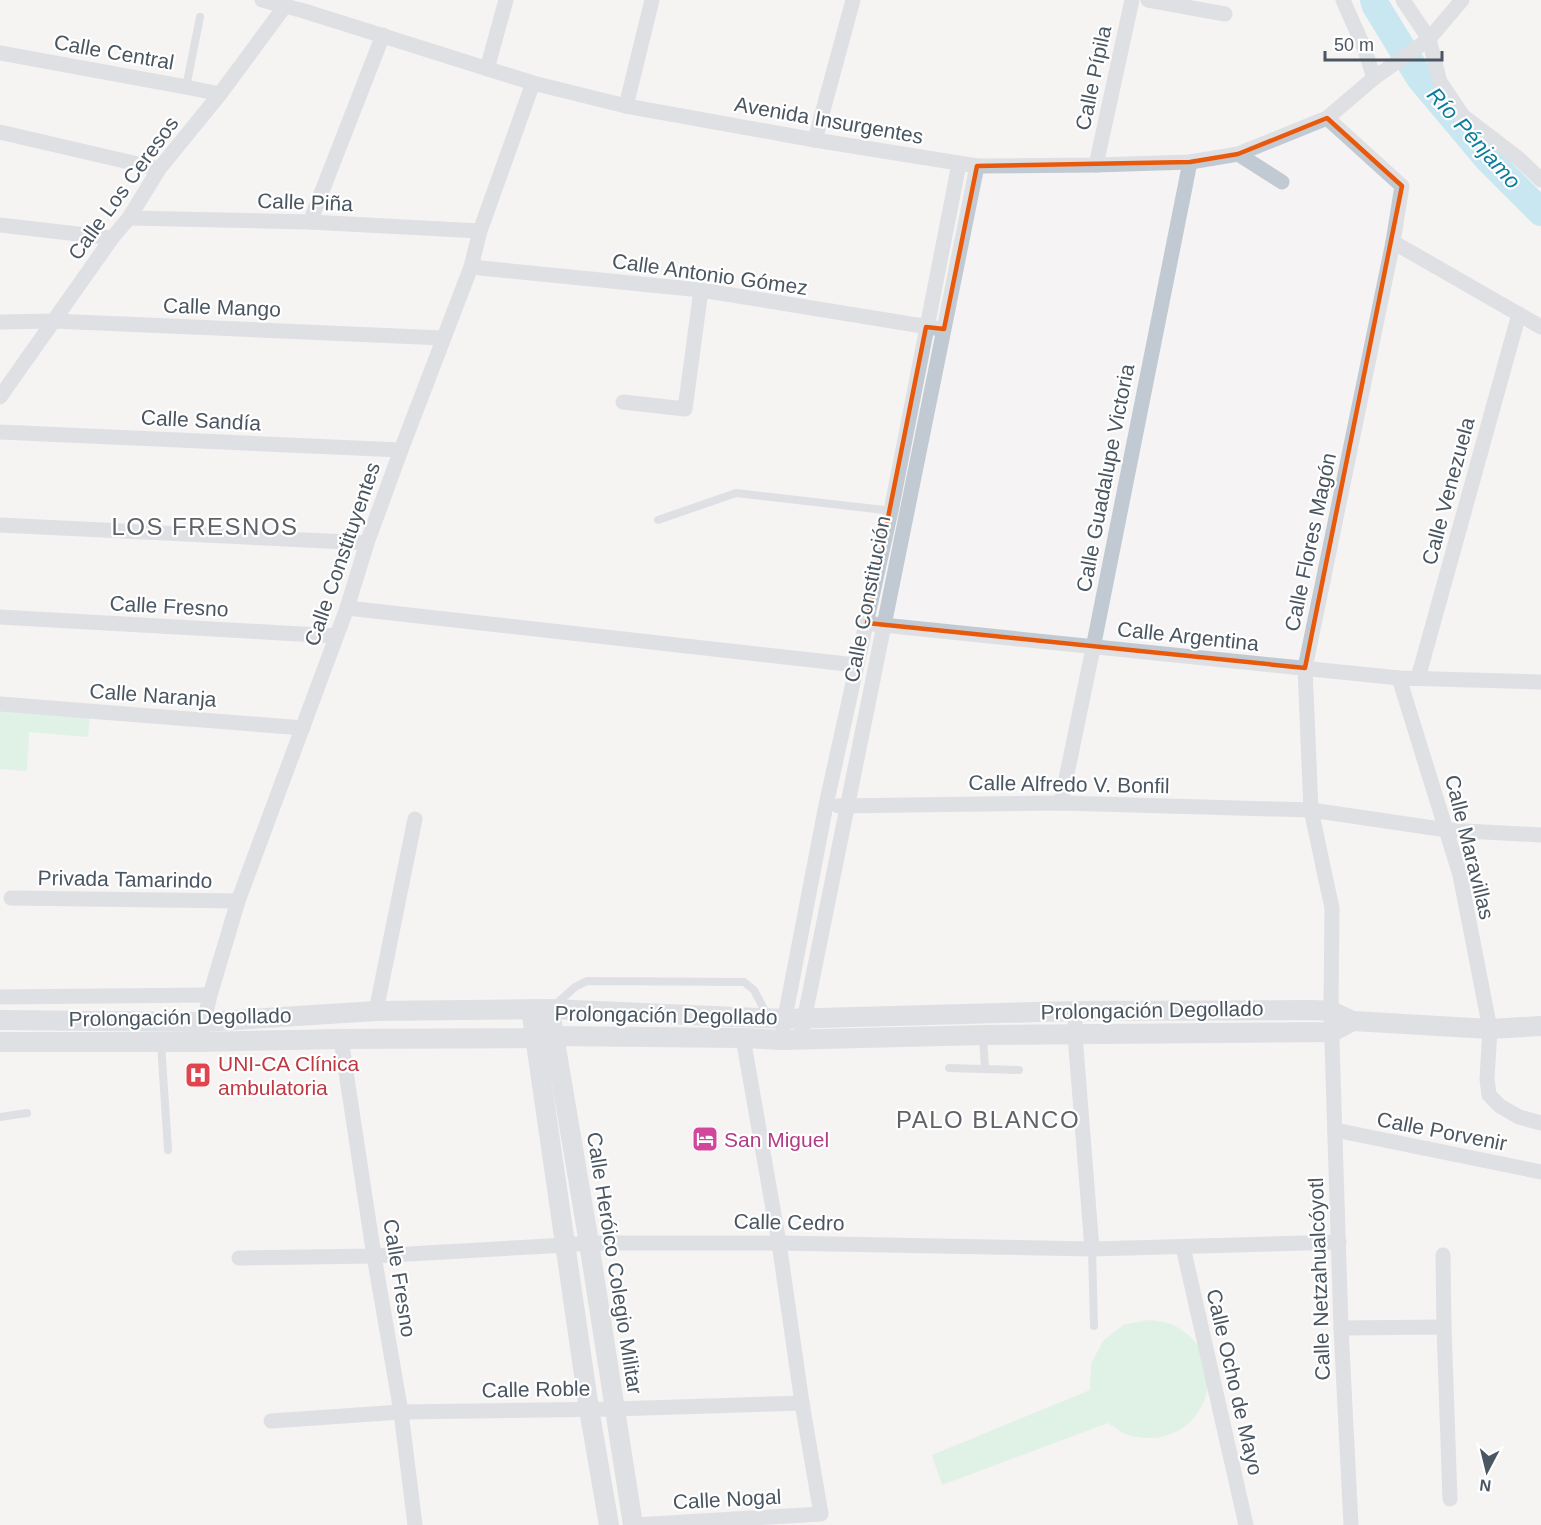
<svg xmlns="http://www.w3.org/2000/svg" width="1541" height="1525" viewBox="0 0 1541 1525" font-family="Helvetica,sans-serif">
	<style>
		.green { fill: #c3f1d5 }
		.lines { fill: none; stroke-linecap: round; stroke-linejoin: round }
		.river { stroke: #90daee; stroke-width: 28 }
		.service { stroke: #c1cad2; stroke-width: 8 }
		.minor { stroke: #c1cad2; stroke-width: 15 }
		.tertiary { stroke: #c1cad2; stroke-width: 20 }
		.marked { fill: none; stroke: #e8590c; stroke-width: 4.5; stroke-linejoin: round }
		.labels { text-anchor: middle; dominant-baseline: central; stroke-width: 4.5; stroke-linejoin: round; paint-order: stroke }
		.street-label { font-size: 21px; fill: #4a5661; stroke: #fff }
		.health-label { font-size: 21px; fill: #be3a42; stroke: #fff; text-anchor: start }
		.hotel-label { font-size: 21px; fill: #b23c85; stroke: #fff; text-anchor: start }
		.water-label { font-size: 22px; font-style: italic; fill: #0c7c9b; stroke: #fff }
		.quarter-label { font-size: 24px; letter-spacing: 1.5px; fill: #5f6368; stroke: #fff }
	</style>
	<rect width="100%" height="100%" fill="#f5f3f3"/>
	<g class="green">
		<path d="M 0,711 L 90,716 L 88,737 L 29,732 L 27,771 L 0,769 Z"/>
		<path d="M 1148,1320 C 1157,1321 1168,1322 1175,1326 C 1239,1361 1203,1453 1132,1436 C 1124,1435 1115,1427 1108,1423 L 942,1485 L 932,1455 L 1090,1390 L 1091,1364 L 1103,1341 L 1123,1325 Z"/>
	</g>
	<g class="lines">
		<path class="river" d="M 1374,0 L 1376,6 L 1420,78 L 1488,159 L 1541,212"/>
		<g class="service">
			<path d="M 186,87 L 200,17"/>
			<path d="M 658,520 L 736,493 L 893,511"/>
			<path d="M 555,1005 L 575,987 L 587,981 L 744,982 L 754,990 L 768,1017"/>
			<path d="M 983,1037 L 985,1068"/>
			<path d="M 161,1043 L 168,1150"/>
			<path d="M 949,1068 L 1019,1070"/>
			<path d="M 0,1117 L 27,1113"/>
			<path d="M 1092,1249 L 1094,1326"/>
		</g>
		<g class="minor">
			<path d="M 262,0 L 304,11 L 533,83 L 626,106 L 815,140 L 977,166 L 1096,165 L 1190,162 L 1238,154 L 1327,118 L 1374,78 L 1429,39 L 1462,0"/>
			<path d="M 1148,0 L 1225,14"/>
			<path d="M 1343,0 L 1365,50 L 1374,78"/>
			<path d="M 1403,0 L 1429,39 L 1440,82 L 1463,116 L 1518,158 L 1541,180"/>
			<path d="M 0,53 L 186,87 L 220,94"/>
			<path d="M 487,69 L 506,0"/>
			<path d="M 626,106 L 652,0"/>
			<path d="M 1327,118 L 1402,186 L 1393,242 L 1305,668 L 1311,810 L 1332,908 L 1331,1011 L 1341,1328 L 1351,1525"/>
			<path d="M 0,132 L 159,169"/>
			<path d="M 815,140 L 853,0"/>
			<path d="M 1238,154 L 1282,182"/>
			<path d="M 1096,165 L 1132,0"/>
			<path d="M 129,218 L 310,222 L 480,231"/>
			<path d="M 310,222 L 383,35"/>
			<path d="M 0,225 L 112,238"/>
			<path d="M 1393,242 L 1541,327"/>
			<path d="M 471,267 L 701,290 L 935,328"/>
			<path d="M 0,322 L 54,321 L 443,338"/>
			<path d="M 0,397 L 112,238 L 129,218 L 159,169 L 220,94 L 285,6"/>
			<path d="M 623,402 L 685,409 L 701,290"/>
			<path d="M 0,432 L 401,450"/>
			<path d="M 0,525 L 367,543"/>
			<path d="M 347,608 L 856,665"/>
			<path d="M 0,617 L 336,636"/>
			<path d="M 873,624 L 1399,678 L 1541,682"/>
			<path d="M 1399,678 L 1460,875 L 1490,1029 L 1487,1079 L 1489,1095 L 1500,1106 L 1519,1117 L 1541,1123"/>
			<path d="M 1418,678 L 1519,314"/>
			<path d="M 0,704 L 303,728"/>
			<path d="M 1061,803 L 1093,648 L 1190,162"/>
			<path d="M 838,806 L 1061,803 L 1311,810 L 1447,830 L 1541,835"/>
			<path d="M 11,898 L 238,901"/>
			<path d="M 0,997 L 210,995"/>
			<path d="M 376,1011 L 415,819"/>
			<path d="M 1075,1011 L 1075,1035 L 1092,1249"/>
			<path d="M 783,1028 L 826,805 L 891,511 L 959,164"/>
			<path d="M 202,1030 L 210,995 L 238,901 L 347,608 L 367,543 L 401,450 L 471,267 L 480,231 L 533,83"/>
			<path d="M 341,1039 L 374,1256 L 401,1412 L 415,1525"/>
			<path d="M 800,1040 L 977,166"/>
			<path d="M 1335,1130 L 1541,1172"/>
			<path d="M 1183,1247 L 1246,1525"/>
			<path d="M 1443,1255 L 1444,1327 L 1450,1499"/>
			<path d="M 239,1258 L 374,1256 L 566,1245 L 589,1243 L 779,1243 L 1092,1249 L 1339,1242"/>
			<path d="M 1341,1328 L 1444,1327"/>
			<path d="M 271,1421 L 401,1412 L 615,1409 L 802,1403"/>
			<path d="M 635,1525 L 821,1514 L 802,1403 L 779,1243 L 743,1038"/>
		</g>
		<g class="tertiary">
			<path d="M 531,1009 L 589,1409 L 609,1525"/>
			<path d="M 0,1020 L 204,1022 L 376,1011 L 551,1009 L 784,1019 L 1075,1011 L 1313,1010 L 1331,1011 L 1353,1021 L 1490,1029 L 1541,1026"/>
			<path d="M 552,1024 L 589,1243 L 633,1525"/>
			<path d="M 0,1042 L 200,1042 L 341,1039 L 536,1038 L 553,1036 L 743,1038 L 781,1040 L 983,1035 L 1332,1032 L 1353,1021"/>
		</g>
	</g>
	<path d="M0 0H1541V1525H0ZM 1327,118 L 1402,186 L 1305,668 L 867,623 L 926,327 L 944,329 L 977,166 L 1190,162 L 1238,154 Z" fill="#f5f3f3" fill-opacity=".55" fill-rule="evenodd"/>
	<path class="marked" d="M 1327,118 L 1402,186 L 1305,668 L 867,623 L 926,327 L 944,329 L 977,166 L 1190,162 L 1238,154 Z"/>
	<defs>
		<g id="hospital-square" transform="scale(1.35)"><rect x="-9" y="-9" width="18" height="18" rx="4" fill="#e0444e" stroke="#fff"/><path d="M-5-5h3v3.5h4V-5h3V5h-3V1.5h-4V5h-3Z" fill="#fff"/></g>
		<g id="hotel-square" transform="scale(1.35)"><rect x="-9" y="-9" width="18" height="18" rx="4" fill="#d1479c" stroke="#fff"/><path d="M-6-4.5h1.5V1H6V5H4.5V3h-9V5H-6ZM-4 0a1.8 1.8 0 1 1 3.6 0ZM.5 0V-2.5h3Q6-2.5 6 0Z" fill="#fff"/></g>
	</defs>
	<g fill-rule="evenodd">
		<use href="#hospital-square" x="198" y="1075"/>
		<use href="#hotel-square" x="705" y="1139"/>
	</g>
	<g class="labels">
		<g class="street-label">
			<text transform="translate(114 52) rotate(10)">Calle Central</text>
			<text transform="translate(1093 78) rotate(-78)">Calle Pípila</text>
			<text transform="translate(829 120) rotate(10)">Avenida Insurgentes</text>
			<text transform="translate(123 188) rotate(-54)">Calle Los Ceresos</text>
			<text transform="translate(305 202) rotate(2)">Calle Piña</text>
			<text transform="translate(710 274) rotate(8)">Calle Antonio Gómez</text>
			<text transform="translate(222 307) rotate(2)">Calle Mango</text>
			<text transform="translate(201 420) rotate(3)">Calle Sandía</text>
			<text transform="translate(1105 478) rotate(-79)">Calle Guadalupe Victoria</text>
			<text transform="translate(1448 491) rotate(-75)">Calle Venezuela</text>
			<text transform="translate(1310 542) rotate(-78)">Calle Flores Magón</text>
			<text transform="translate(342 554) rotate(-71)">Calle Constituyentes</text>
			<text transform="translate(867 599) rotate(-79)">Calle Constitución</text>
			<text transform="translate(169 606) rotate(3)">Calle Fresno</text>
			<text transform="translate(1188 636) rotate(6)">Calle Argentina</text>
			<text transform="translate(153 695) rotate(4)">Calle Naranja</text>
			<text transform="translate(1069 784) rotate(1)">Calle Alfredo V. Bonfil</text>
			<text transform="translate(1470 847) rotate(76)">Calle Maravillas</text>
			<text transform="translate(125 879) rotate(1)">Privada Tamarindo</text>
			<text transform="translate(1152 1010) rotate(-1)">Prolongación Degollado</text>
			<text transform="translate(666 1015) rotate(1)">Prolongación Degollado</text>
			<text transform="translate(180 1017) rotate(-1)">Prolongación Degollado</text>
			<text transform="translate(1442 1131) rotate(11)">Calle Porvenir</text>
			<text transform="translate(789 1222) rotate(1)">Calle Cedro</text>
			<text transform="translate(615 1263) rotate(81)">Calle Heróico Colegio Militar</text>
			<text transform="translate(400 1278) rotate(81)">Calle Fresno</text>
			<text transform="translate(1319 1279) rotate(-92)">Calle Netzahualcóyotl</text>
			<text transform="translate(1235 1382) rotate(77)">Calle Ocho de Mayo</text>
			<text transform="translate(536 1389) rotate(-1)">Calle Roble</text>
			<text transform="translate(727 1499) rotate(-3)">Calle Nogal</text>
		</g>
		<g class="health-label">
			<text x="218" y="1063">UNI-CA Clínica<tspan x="218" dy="24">ambulatoria</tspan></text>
		</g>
		<g class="hotel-label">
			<text x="724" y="1139">San Miguel</text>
		</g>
		<g class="water-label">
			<text transform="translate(1474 138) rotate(48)">Río Pénjamo</text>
		</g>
		<g class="quarter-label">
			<text x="205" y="526">LOS FRESNOS</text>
			<text x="988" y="1119">PALO BLANCO</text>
		</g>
	</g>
	<g transform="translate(1487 1471) rotate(187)" stroke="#ffffff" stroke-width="4.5" paint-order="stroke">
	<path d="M0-4.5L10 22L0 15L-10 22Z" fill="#4a5661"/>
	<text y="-9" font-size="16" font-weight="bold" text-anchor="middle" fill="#4a5661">N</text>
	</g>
	<path d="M1325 51v9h117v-9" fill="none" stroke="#4a5661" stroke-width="3"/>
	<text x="1334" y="51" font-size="18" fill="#4a5661" stroke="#ffffff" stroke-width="4.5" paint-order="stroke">50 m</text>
</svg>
